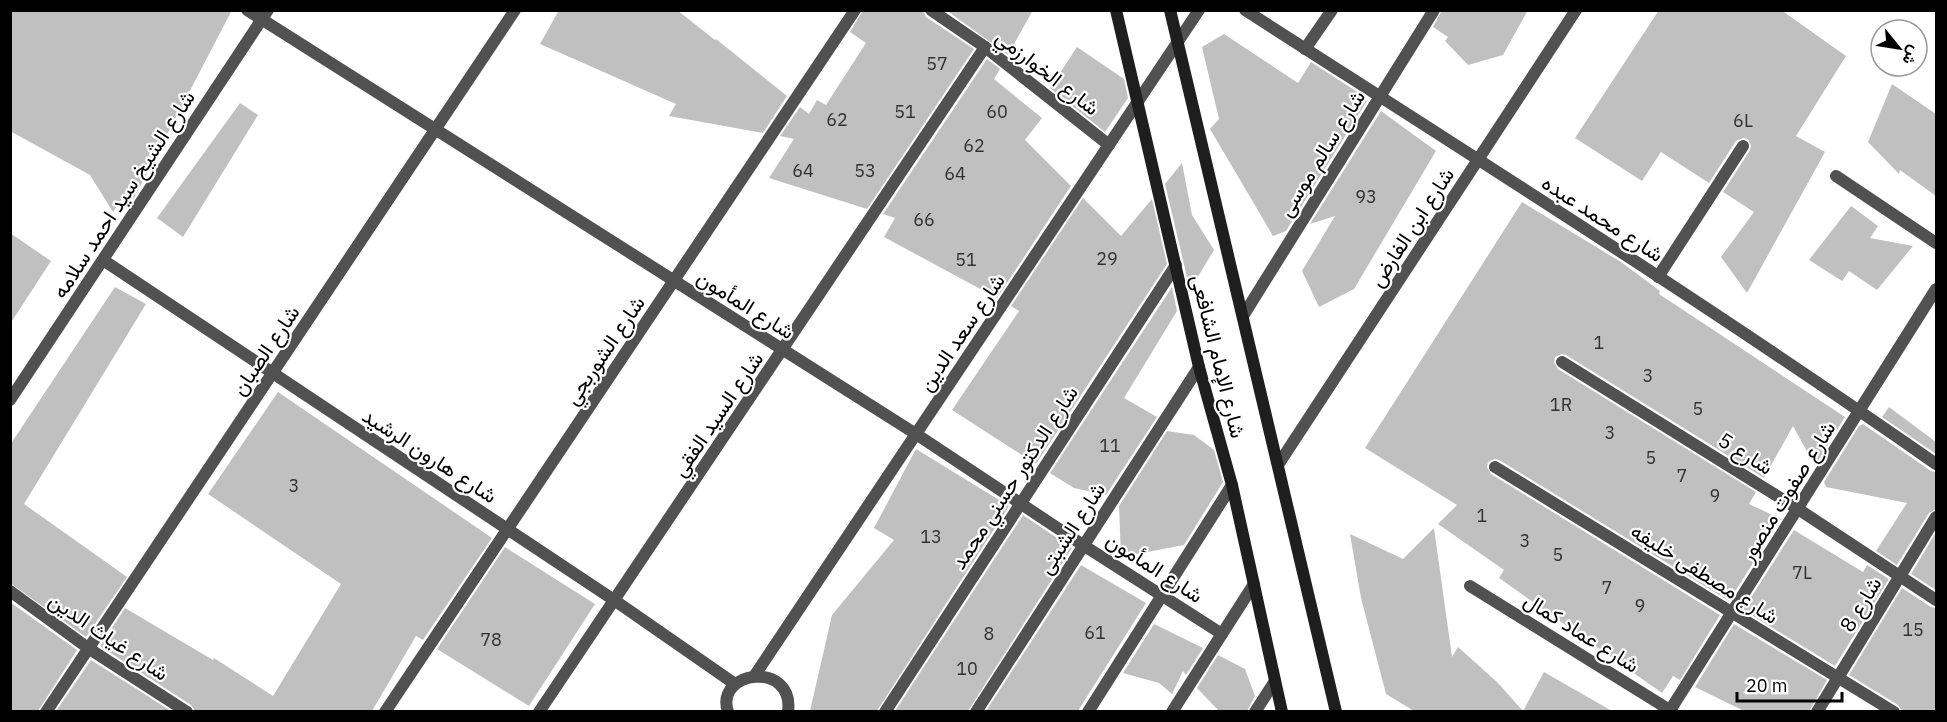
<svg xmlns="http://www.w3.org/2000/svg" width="1947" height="722" viewBox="0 0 1947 722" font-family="'IBM Plex Sans',Vazirmatn,sans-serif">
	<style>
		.building { fill: #c0c0c0 }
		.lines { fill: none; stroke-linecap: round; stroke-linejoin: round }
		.minor { stroke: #515151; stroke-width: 12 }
		.secondary { stroke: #1e1e1e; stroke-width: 12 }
		.labels { text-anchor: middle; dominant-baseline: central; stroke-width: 4.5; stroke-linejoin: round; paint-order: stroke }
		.number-label { font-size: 18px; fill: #303030 }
		.street-label { font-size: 21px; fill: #000; stroke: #fff }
	</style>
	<rect width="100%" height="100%" fill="#fff"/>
	<g class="building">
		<path d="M 10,10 L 232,10 L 134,198 L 132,200 L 125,194 L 113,212 L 90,175 L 10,131 Z"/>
		<path d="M 559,10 L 677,10 L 715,40 L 716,39 L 787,96 L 763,133 L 669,116 L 676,104 L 540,44 Z"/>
		<path d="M 863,10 L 923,10 L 926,17 L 974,49 L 867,209 L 769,178 L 794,139 L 780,136 L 800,107 L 809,114 L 817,100 L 826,105 L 866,43 L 850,32 Z"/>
		<path d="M 946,10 L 1033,10 L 1008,55 Z"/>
		<path d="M 1442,10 L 1528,10 L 1503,55 L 1468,65 L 1445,41 L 1448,37 L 1433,27 Z"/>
		<path d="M 1659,10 L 1781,10 L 1846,56 L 1796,136 L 1825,152 L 1747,293 L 1721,257 L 1754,212 L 1723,192 L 1750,150 L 1751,146 L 1748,139 L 1743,138 L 1736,141 L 1709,183 L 1661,152 L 1642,181 L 1575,138 Z"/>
		<path d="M 1224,34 L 1298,83 L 1311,62 L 1359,93 L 1367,101 L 1286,231 L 1273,236 L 1210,129 L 1219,119 L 1202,47 Z"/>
		<path d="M 1077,47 L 1124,79 L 1128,98 L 1105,132 L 1050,88 Z"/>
		<path d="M 987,59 L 1000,69 L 994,79 L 1042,118 L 1025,140 L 1071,186 L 997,298 L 884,237 L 895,218 L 883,214 Z"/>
		<path d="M 1892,84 L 1936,114 L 1936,196 L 1900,170 L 1899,174 L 1868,142 Z"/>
		<path d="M 240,103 L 258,115 L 183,237 L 157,218 Z"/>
		<path d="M 1381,111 L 1436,151 L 1354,289 L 1319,307 L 1302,271 L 1335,216 L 1310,224 Z"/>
		<path d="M 1182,163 L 1192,215 L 1214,250 L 1190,290 L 1165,184 Z"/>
		<path d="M 1083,198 L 1121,236 L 1152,199 L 1167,264 L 1036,464 L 952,410 L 1019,311 L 1011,306 Z"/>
		<path d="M 1522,202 L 1621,262 L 1660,291 L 1659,294 L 1845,417 L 1815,466 L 1793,426 L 1764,478 L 1566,355 L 1562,354 L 1555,357 L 1554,362 L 1558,369 L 1756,492 L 1749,504 L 1781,519 L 1729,601 L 1499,460 L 1495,459 L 1488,462 L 1487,467 L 1491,474 L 1720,615 L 1680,680 L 1673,676 L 1662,693 L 1499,578 L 1504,570 L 1438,524 L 1457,505 L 1365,448 Z"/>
		<path d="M 1851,206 L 1878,226 L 1870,238 L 1913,246 L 1877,290 L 1849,271 L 1842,281 L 1809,260 Z"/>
		<path d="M 10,233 L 51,261 L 10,324 Z"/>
		<path d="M 115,287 L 146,304 L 24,504 L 127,577 L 86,637 L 10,583 L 10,445 Z"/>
		<path d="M 1172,287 L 1177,311 L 1124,398 L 1157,417 L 1106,495 L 1074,488 L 1050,473 Z"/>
		<path d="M 278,392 L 492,538 L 423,640 L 416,636 L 372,711 L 195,711 L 191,705 L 100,646 L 125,608 L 213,660 L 214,658 L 273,696 L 341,584 L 208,494 Z"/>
		<path d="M 1889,407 L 1936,442 L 1936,454 L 1882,417 Z"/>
		<path d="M 1863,424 L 1931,471 L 1936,472 L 1936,509 L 1929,513 L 1897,565 L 1876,551 L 1907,503 L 1826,487 L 1824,482 L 1859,426 Z"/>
		<path d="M 1167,431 L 1194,435 L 1214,450 L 1223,482 L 1184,545 L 1121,557 L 1119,506 Z"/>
		<path d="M 916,449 L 1009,506 L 877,711 L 810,711 L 832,615 L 894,540 L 874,528 Z"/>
		<path d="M 1023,515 L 1072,548 L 968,711 L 895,711 Z"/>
		<path d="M 1434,528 L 1452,657 L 1458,647 L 1497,682 L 1523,711 L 1544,672 L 1612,711 L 1414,711 L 1386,694 L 1361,598 L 1350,534 L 1403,559 Z"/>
		<path d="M 1794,530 L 1863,572 L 1867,565 L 1889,579 L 1835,666 L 1743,610 Z"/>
		<path d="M 1936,532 L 1936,590 L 1911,574 Z"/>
		<path d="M 505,547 L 595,604 L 529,706 L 437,649 Z"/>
		<path d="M 1081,565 L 1146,603 L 1078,711 L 986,711 Z"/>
		<path d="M 1902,588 L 1931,607 L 1936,608 L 1936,711 L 1902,711 L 1898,705 L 1849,675 Z"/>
		<path d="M 10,602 L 77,650 L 38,711 L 10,711 Z"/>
		<path d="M 1154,624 L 1203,648 L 1186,675 L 1183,671 L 1172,694 L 1159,683 L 1123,673 Z"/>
		<path d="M 1734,624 L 1827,680 L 1809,711 L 1744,711 L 1695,687 Z"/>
		<path d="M 1218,655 L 1245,669 L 1255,696 L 1247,711 L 1219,711 L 1197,688 Z"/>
		<path d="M 91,660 L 171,711 L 56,711 Z"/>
	</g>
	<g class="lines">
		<g class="minor">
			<path d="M 247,10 L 916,434 L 1083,545 L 1222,634"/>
			<path d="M 931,10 L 985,47 L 1109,145"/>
			<path d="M 1245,10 C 1477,159 1710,306 1936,464"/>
			<path d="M 1305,49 L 1332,10"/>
			<path d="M 1836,176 L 1936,243"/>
			<path d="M 103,260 L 614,600 L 735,684"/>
			<path d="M 1658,277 L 1743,146"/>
			<path d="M 1243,316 L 1434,10"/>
			<path d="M 1562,362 L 1798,509 L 1936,600"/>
			<path d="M 10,400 L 268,10"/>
			<path d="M 1278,465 L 1576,10"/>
			<path d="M 1495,467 L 1894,712"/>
			<path d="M 1470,586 L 1673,712"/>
			<path d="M 10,591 L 88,648 L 187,712"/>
			<path d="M 755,675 L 1199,10"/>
			<path d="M 46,712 L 515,10"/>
			<path d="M 385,712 L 855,10"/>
			<path d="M 539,712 L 985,47"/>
			<path d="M 728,712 C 714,670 795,660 788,712"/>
			<path d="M 885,712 L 1176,265"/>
			<path d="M 976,712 L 1199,367"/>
			<path d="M 1088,712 L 1232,485"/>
			<path d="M 1172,712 L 1254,584"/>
			<path d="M 1255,712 L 1275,681"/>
			<path d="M 1669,712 L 1936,289"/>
			<path d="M 1817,712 L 1936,517"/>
		</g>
		<g class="secondary">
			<path d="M 1116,10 L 1199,367 L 1232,485 L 1282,712"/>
			<path d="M 1170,10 L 1336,712"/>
		</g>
	</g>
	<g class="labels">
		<g class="number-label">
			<text x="937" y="63">57</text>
			<text x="905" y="111">51</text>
			<text x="997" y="111">60</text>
			<text x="837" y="119">62</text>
			<text x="1743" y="120">6L</text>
			<text x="974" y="145">62</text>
			<text x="803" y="170">64</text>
			<text x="865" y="170">53</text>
			<text x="955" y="173">64</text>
			<text x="1366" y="196">93</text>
			<text x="924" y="219">66</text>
			<text x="1107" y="258">29</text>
			<text x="966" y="259">51</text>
			<text x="1599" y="342">1</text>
			<text x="1648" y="375">3</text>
			<text x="1561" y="404">1R</text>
			<text x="1698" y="408">5</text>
			<text x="1610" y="432">3</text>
			<text x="1110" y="445">11</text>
			<text x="1651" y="457">5</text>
			<text x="1682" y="475">7</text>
			<text x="294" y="485">3</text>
			<text x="1715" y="495">9</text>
			<text x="1482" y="515">1</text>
			<text x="931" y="536">13</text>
			<text x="1525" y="540">3</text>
			<text x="1558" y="554">5</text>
			<text x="1802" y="572">7L</text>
			<text x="1607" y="587">7</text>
			<text x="1640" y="605">9</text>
			<text x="1913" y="629">15</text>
			<text x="1095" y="632">61</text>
			<text x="989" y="633">8</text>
			<text x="491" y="639">78</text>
			<text x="967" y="668">10</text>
		</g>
		<g class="street-label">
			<text transform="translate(1048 72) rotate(38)">شارع الخوارزمي</text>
			<text transform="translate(1321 153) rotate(-58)">شارع سالم موسى</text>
			<text transform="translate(123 194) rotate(-57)">شارع الشيخ سيد احمد سلامه</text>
			<text transform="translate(1603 218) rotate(33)">شارع محمد عبده</text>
			<text transform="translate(1411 227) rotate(-57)">شارع ابن الفارض</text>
			<text transform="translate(746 304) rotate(32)">شارع المأمون</text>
			<text transform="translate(961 332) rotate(-56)">شارع سعد الدين</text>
			<text transform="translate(265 350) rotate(-56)">شارع الصبان</text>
			<text transform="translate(604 350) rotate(-56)">شارع الشوربجي</text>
			<text transform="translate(1219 356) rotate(76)">شارع الإمام الشافعى</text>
			<text transform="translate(717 414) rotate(-56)">شارع السيد الفقي</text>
			<text transform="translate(1746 453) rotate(32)">شارع 5</text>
			<text transform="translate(430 455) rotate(33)">شارع هارون الرشيد</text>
			<text transform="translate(1014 477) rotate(-57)">شارع الدكتور حسني محمد</text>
			<text transform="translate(1787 491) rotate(-58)">شارع صفوت منصور</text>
			<text transform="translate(1071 528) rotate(-57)">شارع الشبتى</text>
			<text transform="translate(1155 567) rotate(33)">شارع المأمون</text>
			<text transform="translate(1705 573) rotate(32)">شارع مصطفى خليفه</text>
			<text transform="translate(1860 604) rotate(-59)">شارع 8</text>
			<text transform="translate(1582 632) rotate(32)">شارع عماد كمال</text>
			<text transform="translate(109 636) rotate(34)">شارع غياث الدين</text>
		</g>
	</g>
	<rect width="1947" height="722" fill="none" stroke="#000000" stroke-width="24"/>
	<g transform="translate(1899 48) rotate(120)"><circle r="28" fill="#ffffff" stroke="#999999" stroke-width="1.5"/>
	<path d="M0-4.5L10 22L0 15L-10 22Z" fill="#000000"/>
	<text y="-9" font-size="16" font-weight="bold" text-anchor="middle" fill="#000000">ش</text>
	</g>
	<path d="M1737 692v9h105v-9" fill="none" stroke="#000000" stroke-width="3"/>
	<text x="1746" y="692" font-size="18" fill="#000000" stroke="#ffffff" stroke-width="4.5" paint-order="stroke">20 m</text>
</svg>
